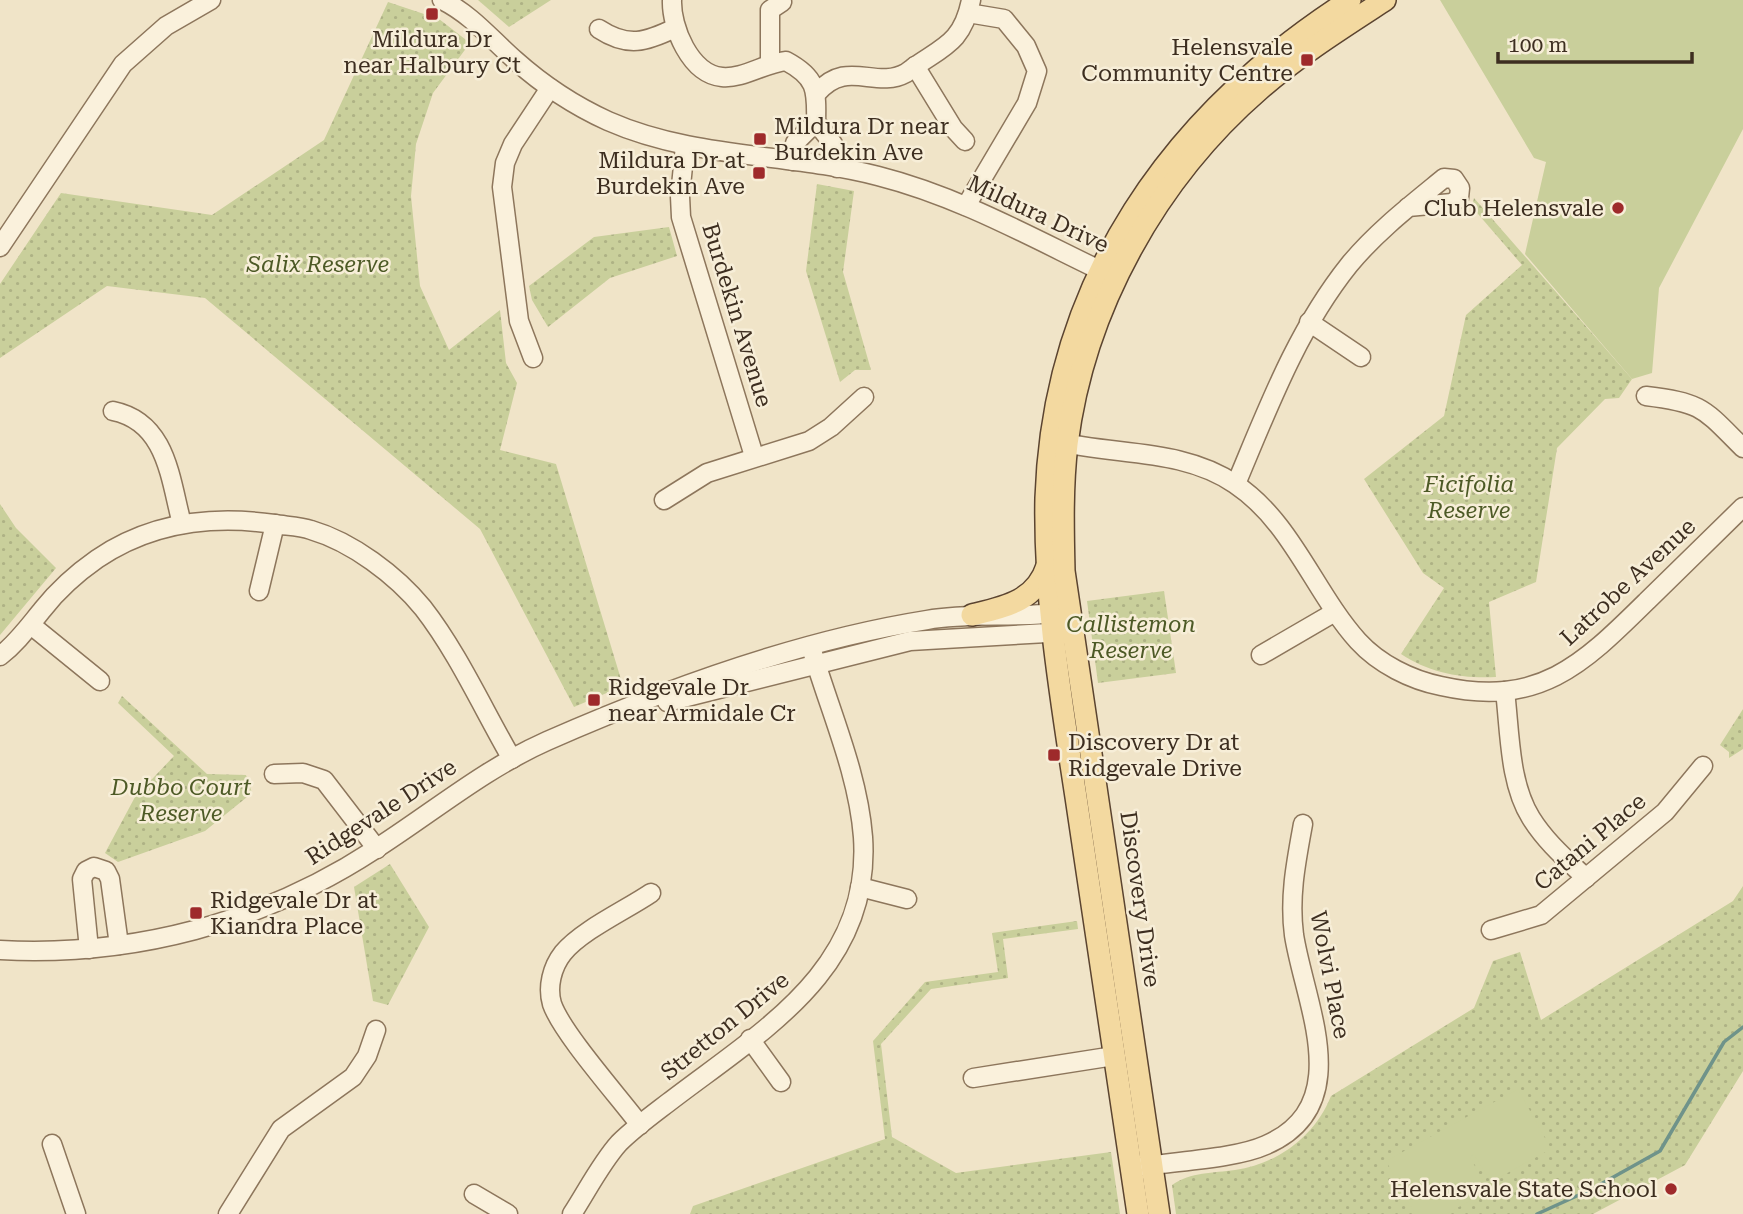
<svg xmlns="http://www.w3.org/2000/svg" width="1743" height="1214" viewBox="0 0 1743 1214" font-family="'Roboto Serif',serif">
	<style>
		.grass { fill: url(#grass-dots) }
		.garden { fill: #c9cf9b }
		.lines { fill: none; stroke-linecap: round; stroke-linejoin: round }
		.stream { stroke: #6f938a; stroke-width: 3.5 }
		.minor-casing { stroke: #8d765c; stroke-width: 21 }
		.major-casing { stroke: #5b4430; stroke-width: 24 }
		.minor { stroke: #faf1dc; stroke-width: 18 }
		.major { stroke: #f3d9a0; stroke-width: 21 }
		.poi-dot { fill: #9e2a2b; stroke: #f7eed8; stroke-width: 2.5 }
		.labels { text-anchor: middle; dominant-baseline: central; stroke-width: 5; stroke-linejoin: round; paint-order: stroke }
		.poi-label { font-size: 23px; fill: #3d2e20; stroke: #f7eed8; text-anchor: end }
		.street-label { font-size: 23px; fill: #3d2e20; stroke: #f7eed8 }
		.park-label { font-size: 23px; font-style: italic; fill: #4d5a26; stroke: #f7eed8 }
	</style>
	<defs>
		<pattern id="grass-dots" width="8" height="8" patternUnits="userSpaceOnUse" patternTransform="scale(1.75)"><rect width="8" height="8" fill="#c9cf9b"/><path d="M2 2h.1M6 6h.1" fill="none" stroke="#aeb285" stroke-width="1.8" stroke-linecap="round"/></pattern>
	</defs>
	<rect width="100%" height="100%" fill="#f0e4c8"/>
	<g class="grass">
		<path d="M 478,0 L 551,0 L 509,27 Z"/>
		<path d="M 388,2 L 439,19 L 470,43 L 433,93 L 416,144 L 411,196 L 420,286 L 449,350 L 500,310 L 506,363 L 517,383 L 500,450 L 556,464 L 623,686 L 574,707 L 480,529 L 205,298 L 107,286 L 0,358 L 0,284 L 61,193 L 212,215 L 324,140 Z"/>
		<path d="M 817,184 L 854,191 L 843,272 L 871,370 L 855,370 L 840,382 L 806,271 Z"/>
		<path d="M 1474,198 L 1632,379 L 1619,398 L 1605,399 L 1557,448 L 1536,582 L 1489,602 L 1496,677 C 1464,679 1429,673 1401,654 L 1444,588 L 1423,573 L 1364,479 L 1444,416 L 1466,315 L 1522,265 L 1472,207 Z"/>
		<path d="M 669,227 L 677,256 L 610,278 L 548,327 L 532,300 L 529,286 L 594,237 Z"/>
		<path d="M 0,504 L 16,528 L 56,568 L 0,635 Z"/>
		<path d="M 1164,591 L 1176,673 L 1098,683 L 1087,601 Z"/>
		<path d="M 122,696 L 207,774 L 246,775 L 252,793 L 205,831 L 118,862 L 105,853 L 135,797 L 174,756 L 118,703 Z"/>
		<path d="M 1743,709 L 1743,749 L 1729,758 L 1729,752 L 1720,745 Z"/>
		<path d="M 390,864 L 429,927 L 388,1005 L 373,1001 L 354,887 Z"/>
		<path d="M 1743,886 L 1743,1071 L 1685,1165 L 1593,1214 L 1176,1214 L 1172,1185 C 1191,1172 1213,1173 1235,1170 C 1278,1164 1315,1136 1331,1096 L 1474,1008 L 1493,961 L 1520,952 L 1541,1020 L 1733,901 Z"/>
		<path d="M 1077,921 L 1078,929 L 1003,939 L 1008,978 L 931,989 L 881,1044 L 892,1137 L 956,1173 L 1111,1152 L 1120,1214 L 690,1214 L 693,1206 L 885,1139 L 873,1041 L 925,982 L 998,972 L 992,933 Z"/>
	</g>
	<g class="garden">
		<path d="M 1440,0 L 1743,0 L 1743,129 L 1659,288 L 1652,373 L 1632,379 L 1525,254 L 1546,162 L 1534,158 Z"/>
		<path d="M 1518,1089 L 1551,1149 L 1491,1182 L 1474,1154 L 1470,1157 L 1488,1191 L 1446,1214 L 1415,1214 L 1386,1161 Z"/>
	</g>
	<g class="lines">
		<path class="stream" d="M 1537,1214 L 1592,1189 L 1660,1151 L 1724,1042 L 1743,1027"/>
		<g class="minor-casing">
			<g id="minor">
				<path d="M 442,0 C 472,15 491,39 515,60 C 543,85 575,106 608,121 C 694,159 789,153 878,176 C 961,197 1036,240 1112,276"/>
				<path d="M 672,0 C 671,27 690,74 722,77 C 743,79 765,63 786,61 C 816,77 817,89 816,122 L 833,144 L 837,168"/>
				<path d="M 599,29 C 628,48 646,42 675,28"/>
				<path d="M 770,63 L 770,10 L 782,2"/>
				<path d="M 915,66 L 953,128 L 965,141"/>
				<path d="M 817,93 C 847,58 875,90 906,73 C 940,47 962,46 971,0"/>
				<path d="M 685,146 L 680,196 L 681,217 L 754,456"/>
				<path d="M 793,161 L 795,143 L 816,122"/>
				<path d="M 966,206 L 1027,103 L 1037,71 L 1026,46 L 1004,19 L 968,13"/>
				<path d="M 0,247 L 123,64 L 166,26 L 211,0"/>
				<path d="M 1309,322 L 1361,357"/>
				<path d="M 533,358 L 519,321 L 502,187 L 505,163 L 513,144 L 550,88"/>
				<path d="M 1646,396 C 1703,403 1703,408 1743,448"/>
				<path d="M 113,411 C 167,422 170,479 182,524"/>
				<path d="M 1056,441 C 1116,456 1182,448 1235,484 C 1292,522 1314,592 1358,641 C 1379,664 1411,680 1441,686 C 1540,708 1583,664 1648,600 C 1680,569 1711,538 1743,507"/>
				<path d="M 1236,484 C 1268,408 1297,330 1349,265 C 1376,232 1411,205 1444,178 L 1454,179 L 1460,188 L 1459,198 L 1452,203 L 1408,207"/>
				<path d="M 664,500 L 707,473 L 809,441 L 831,427 L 864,397"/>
				<path d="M 259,591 L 275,524"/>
				<path d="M 31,625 L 100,681"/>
				<path d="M 1261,655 L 1335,612"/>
				<path d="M 0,656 C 17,643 29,626 43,609 C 58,590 77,573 97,559 C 150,523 212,515 274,524 C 286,526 300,526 311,530 C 352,542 396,575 423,608 C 458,653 483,709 512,759"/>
				<path d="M 1505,691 C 1510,732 1509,783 1531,818 C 1546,842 1566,859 1586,878"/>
				<path d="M 667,702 L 910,641 L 1065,632"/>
				<path d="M 274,774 L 303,773 L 324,780 L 377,849"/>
				<path d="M 860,887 L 907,899"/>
				<path d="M 1491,930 L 1541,915 L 1665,812 L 1703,766"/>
				<path d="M 89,949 L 82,879 L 86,871 L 94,867 L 106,871 L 110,879 L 119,945"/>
				<path d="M 0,950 C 133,957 262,923 374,850 C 432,813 484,769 547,741 C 663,690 801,640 927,620 C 972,612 1018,619 1063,612"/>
				<path d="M 750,1039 L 781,1082"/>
				<path d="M 973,1078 L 1114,1056"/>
				<path d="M 640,1125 C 619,1097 562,1033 552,1004 C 547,987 552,967 563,953 C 582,930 626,910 651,893"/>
				<path d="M 52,1144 L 76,1214"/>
				<path d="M 1140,1167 C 1175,1161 1235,1159 1266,1145 C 1357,1105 1305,1005 1294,935 C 1289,897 1296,862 1303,824"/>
				<path d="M 474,1194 L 508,1214"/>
				<path d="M 228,1214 L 281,1129 L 353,1077 L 367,1056 L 376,1030"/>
				<path d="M 572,1214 C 587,1191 601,1163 619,1143 C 634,1128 652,1115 669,1102 C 760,1032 872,970 863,837 C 858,772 829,709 811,647"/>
			</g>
		</g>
		<g class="major-casing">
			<g id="major">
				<path d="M 972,615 C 1005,607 1036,601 1047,566"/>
				<path d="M 1138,1214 C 1118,1075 1096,936 1076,797 C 1061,698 1044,598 1046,498 C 1053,281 1172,114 1350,0"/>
				<path d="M 1159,1214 L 1064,571 C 1063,529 1062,486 1067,444 C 1084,308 1157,178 1260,89 C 1299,55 1342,28 1385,0"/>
			</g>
		</g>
		<use href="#minor" class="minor"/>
		<use href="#major" class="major"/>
	</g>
	<g class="poi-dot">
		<rect x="425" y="7" width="14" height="14" rx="3.5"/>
		<rect x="1300" y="53" width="14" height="14" rx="3.5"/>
		<rect x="753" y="132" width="14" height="14" rx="3.5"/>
		<rect x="752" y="166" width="14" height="14" rx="3.5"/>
		<circle cx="1618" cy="208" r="7"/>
		<rect x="587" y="693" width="14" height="14" rx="3.5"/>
		<rect x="1047" y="748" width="14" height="14" rx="3.5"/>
		<rect x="189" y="906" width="14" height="14" rx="3.5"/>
		<circle cx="1671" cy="1189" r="7"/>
	</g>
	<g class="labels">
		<g class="poi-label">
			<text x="432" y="39" text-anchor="middle">Mildura Dr<tspan x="432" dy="26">near Halbury Ct</tspan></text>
			<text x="1293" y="47">Helensvale<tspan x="1293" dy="26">Community Centre</tspan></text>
			<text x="774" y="126" text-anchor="start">Mildura Dr near<tspan x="774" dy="26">Burdekin Ave</tspan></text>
			<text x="745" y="160">Mildura Dr at<tspan x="745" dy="26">Burdekin Ave</tspan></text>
			<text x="1604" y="208">Club Helensvale</text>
			<text x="608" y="687" text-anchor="start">Ridgevale Dr<tspan x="608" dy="26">near Armidale Cr</tspan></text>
			<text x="1068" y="742" text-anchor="start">Discovery Dr at<tspan x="1068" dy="26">Ridgevale Drive</tspan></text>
			<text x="210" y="900" text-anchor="start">Ridgevale Dr at<tspan x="210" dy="26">Kiandra Place</tspan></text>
			<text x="1657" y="1189">Helensvale State School</text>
		</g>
		<g class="street-label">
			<text transform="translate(1038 214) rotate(25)">Mildura Drive</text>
			<text transform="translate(737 315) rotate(73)">Burdekin Avenue</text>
			<text transform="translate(1628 582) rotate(-43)">Latrobe Avenue</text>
			<text transform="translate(381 812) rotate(-33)">Ridgevale Drive</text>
			<text transform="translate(1590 842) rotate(-40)">Catani Place</text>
			<text transform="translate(1140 899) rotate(82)">Discovery Drive</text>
			<text transform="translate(1330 975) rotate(79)">Wolvi Place</text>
			<text transform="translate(725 1026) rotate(-39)">Stretton Drive</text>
		</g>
		<g class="park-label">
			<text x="318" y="264">Salix Reserve</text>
			<text x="1469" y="484">Ficifolia<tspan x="1469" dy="26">Reserve</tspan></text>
			<text x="1131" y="624">Callistemon<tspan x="1131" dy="26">Reserve</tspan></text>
			<text x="181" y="787">Dubbo Court<tspan x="181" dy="26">Reserve</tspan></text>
		</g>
	</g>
	<path d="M1498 52v10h194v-10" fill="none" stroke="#3d2e20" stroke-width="3.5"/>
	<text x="1508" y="52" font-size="21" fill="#3d2e20" stroke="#f7eed8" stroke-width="5" paint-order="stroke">100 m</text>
</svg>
